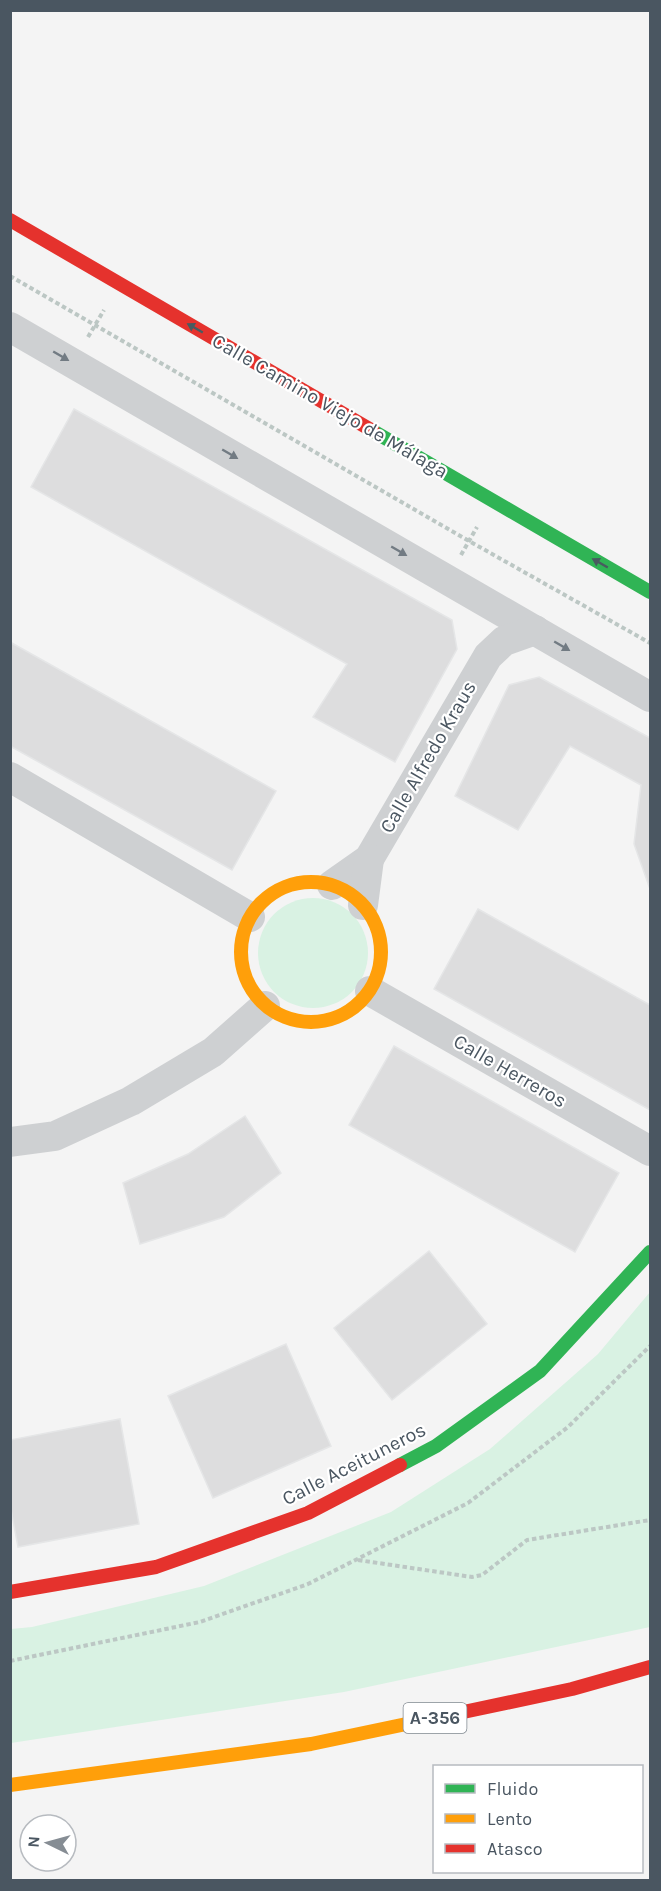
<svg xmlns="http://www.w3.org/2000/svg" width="661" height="1891" viewBox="0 0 661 1891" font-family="Karla,sans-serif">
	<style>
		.green { fill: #d9f2e3 }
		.building { fill: #ddddde; stroke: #e5e6e7; stroke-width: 1.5 }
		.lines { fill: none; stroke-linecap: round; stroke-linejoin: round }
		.path { stroke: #bcc7c4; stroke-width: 4; stroke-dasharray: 4.5 3; stroke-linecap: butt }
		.street { stroke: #ced0d2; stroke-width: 30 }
		.fast { stroke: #30b455; stroke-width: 14 }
		.slow { stroke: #ff9f0a; stroke-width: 14 }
		.jam { stroke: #e5322d; stroke-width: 14 }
		.oneway { fill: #495b60 }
		.oneway2 { fill: #727b83 }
		.labels { text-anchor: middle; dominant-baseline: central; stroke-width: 4.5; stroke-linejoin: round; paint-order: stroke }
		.shield { fill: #fff; stroke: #808990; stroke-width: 1.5 }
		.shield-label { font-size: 18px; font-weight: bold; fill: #4a5661 }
		.street-label { font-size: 20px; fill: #4a5661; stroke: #fff }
	</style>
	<rect width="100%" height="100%" fill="#f4f4f4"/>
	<g class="green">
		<circle cx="313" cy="953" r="55"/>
		<path d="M 650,1292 L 650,1627 L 344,1692 L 11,1743 L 11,1629 L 32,1627 L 204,1586 L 391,1512 L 490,1449 L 598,1354 Z"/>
	</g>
	<g class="building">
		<path d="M 74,409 L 452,620 L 457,649 L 395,762 L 313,717 L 347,664 L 31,487 Z"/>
		<path d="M 10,642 L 276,791 L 232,870 L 10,746 Z"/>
		<path d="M 539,677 L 650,738 L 650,889 L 634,844 L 641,785 L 570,746 L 518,830 L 455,796 L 509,685 Z"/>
		<path d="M 478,909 L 650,1005 L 650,1110 L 434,989 Z"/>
		<path d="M 394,1046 L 619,1173 L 575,1252 L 349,1125 Z"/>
		<path d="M 245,1116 L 281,1173 L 224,1217 L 140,1244 L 123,1183 L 188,1154 Z"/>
		<path d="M 429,1251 L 487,1324 L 392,1400 L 334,1328 Z"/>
		<path d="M 286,1344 L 331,1446 L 213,1498 L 168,1396 Z"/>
		<path d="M 120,1419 L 139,1524 L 18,1547 L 10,1504 L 10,1440 Z"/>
	</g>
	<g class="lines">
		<g class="path">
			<path d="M 10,276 L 469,541 L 650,643"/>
			<path d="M 88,337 L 104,310"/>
			<path d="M 461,555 L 477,527"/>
			<path d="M 358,1560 L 472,1577 L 482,1575 L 527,1540 L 650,1520"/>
			<path d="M 10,1661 L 200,1622 L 308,1584 L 468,1503 L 568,1427 L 650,1346"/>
		</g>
		<g class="street">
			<path d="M 10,327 L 650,697"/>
			<path d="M 10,777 L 250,917"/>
			<path d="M 332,885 L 369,859 L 488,656 L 504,641 L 535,630"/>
			<path d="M 363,905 L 369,859"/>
			<path d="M 370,991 L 650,1151"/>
			<path d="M 10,1142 L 55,1136 L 131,1101 L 213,1052 L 265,1006"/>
		</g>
		<g class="fast">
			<path d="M 373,431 L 650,592"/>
			<path d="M 400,1465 L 436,1446 L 540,1371 L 650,1252"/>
		</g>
		<g class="slow">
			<circle cx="311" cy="952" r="70"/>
			<path d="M 10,1785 L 311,1744 L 454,1714"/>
		</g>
		<g class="jam">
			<path d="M 10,220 L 373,431"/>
			<path d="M 10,1592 L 156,1567 L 308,1513 L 400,1465"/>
			<path d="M 454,1714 L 572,1689 L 650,1667"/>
		</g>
	</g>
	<defs><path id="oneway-solid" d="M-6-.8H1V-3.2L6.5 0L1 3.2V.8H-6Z" transform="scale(1.5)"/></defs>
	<g class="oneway">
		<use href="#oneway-solid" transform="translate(195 328) rotate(-150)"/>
		<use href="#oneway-solid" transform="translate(600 563) rotate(-150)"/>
	</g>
	<g class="oneway2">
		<use href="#oneway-solid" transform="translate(61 356) rotate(30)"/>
		<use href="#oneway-solid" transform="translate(230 454) rotate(30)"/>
		<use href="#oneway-solid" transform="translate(399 551) rotate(30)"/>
		<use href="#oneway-solid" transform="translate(562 646) rotate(30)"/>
	</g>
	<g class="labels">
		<rect class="shield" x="403.5" y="1703" width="63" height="30" rx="4.5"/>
		<g class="shield-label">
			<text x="435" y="1718">A-356</text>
		</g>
		<g class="street-label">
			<text transform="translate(330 406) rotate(30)">Calle Camino Viejo de Málaga</text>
			<text transform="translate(428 757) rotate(-60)">Calle Alfredo Kraus</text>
			<text transform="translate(510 1071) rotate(30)">Calle Herreros</text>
			<text transform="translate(354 1464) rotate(-27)">Calle Aceituneros</text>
		</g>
	</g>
	<rect width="661" height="1891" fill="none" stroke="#4a5661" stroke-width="24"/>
	<rect x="433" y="1765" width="210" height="108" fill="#ffffff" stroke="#b7bbc0" stroke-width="1.5"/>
	<rect x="445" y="1784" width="30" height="9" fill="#30b455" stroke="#b7bbc0" stroke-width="1.5"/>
	<text x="487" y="1795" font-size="18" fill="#4a5661">Fluido</text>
	<rect x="445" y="1814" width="30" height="9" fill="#ff9f0a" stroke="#b7bbc0" stroke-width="1.5"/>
	<text x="487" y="1825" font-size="18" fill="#4a5661">Lento</text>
	<rect x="445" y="1844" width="30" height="9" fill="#e5322d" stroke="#b7bbc0" stroke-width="1.5"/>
	<text x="487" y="1855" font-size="18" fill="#4a5661">Atasco</text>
	<g transform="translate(48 1843) rotate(275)"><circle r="28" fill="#ffffff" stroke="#b7bbc0" stroke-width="1.5"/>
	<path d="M0-4.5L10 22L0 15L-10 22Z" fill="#868d94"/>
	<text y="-9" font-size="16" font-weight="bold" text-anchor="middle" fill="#4a5661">N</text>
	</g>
</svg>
